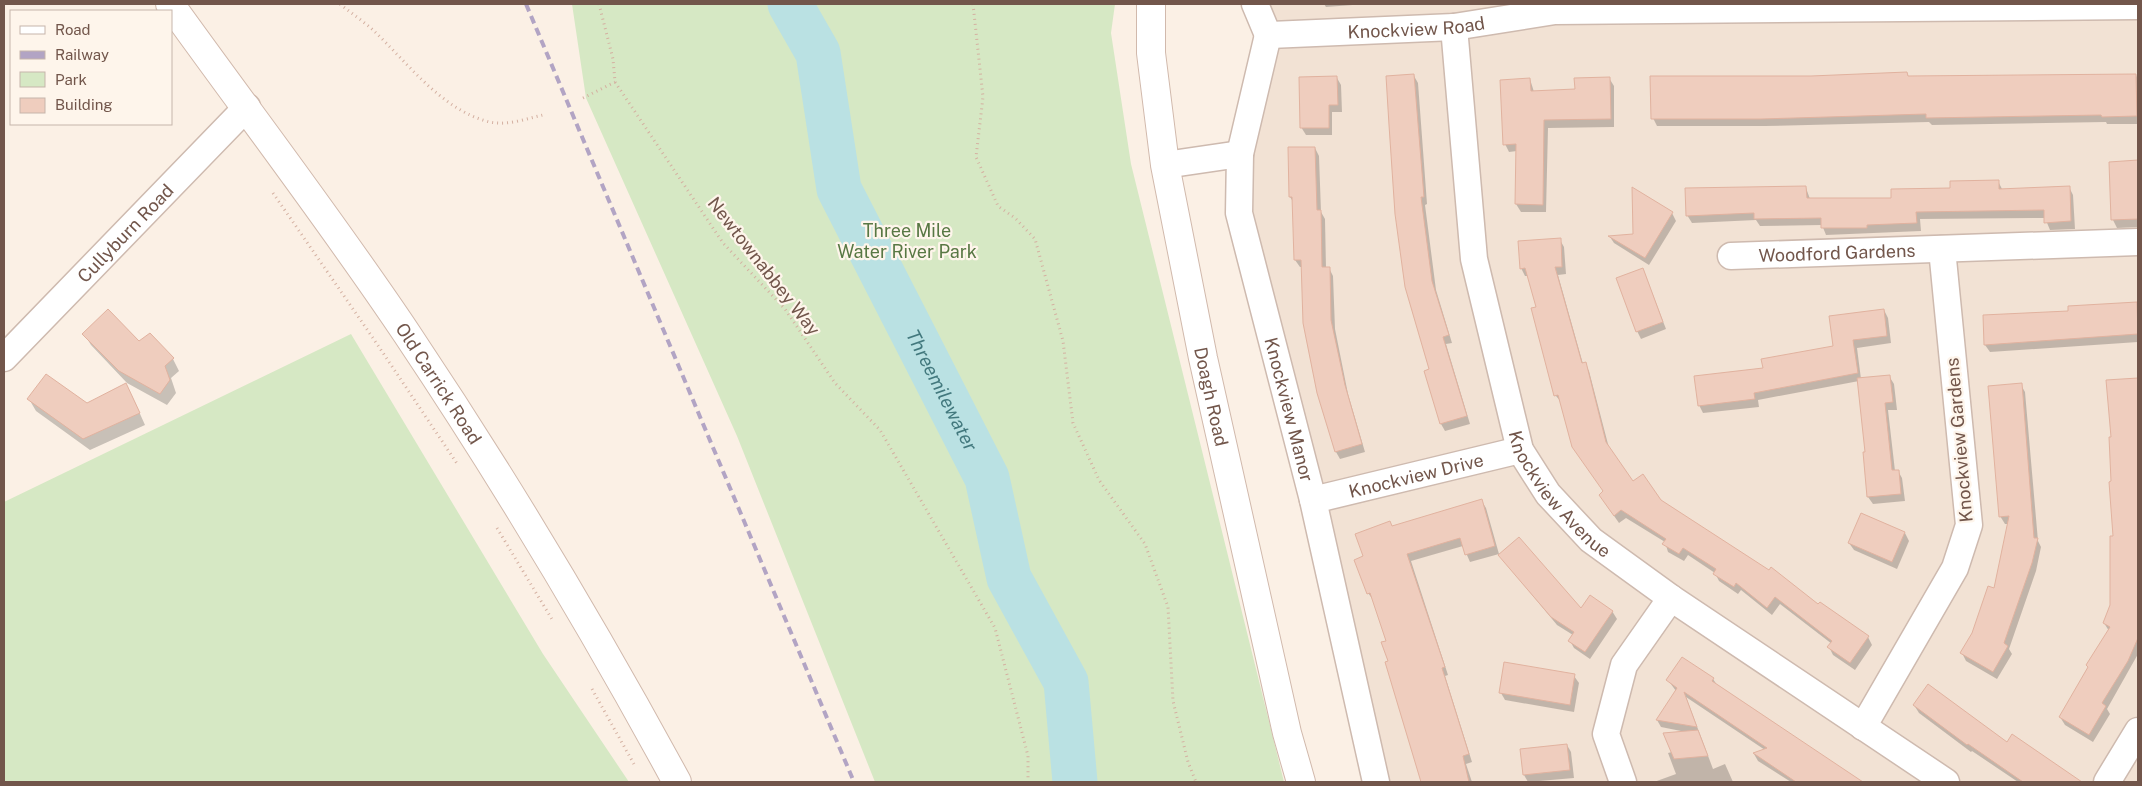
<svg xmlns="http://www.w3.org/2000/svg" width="2142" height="786" viewBox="0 0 2142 786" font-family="'Public Sans',sans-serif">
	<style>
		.residential { fill: #f2e2d4 }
		.green { fill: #d6e8c4 }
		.shadow { fill: #0003 }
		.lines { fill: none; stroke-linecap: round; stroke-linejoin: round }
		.river { stroke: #bae1e3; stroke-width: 45 }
		.building { fill: #efcdbe; stroke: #e1b29f }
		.street-casing { stroke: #cebaaf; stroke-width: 29 }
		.secondary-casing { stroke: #d1b9ac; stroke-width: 30 }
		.path { stroke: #d4b0a1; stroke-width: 3; stroke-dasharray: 1 4; stroke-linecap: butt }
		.street { stroke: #fff; stroke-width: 26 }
		.secondary { stroke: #fff; stroke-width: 28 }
		.rail { stroke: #b2a4c4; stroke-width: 4; stroke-dasharray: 8 5; stroke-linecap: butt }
		.labels { text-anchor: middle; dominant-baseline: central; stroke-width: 4.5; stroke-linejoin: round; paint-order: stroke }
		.street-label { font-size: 18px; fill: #72564b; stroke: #fef5eb }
		.park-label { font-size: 18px; fill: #587844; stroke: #fef5eb }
		.water-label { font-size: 19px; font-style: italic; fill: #43797e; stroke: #fef5eb }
	</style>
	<rect width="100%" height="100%" fill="#fbf0e5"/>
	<path class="residential" d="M 1255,4 L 2138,4 L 2138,782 L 1370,782 L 1239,213 L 1268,35 Z"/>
	<g class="green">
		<path d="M 572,4 L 1115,4 L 1111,33 L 1131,164 L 1284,782 L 875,782 L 737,436 L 586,98 Z"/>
		<path d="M 351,334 L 543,654 L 629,782 L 4,782 L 4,502 Z"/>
	</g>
	<g class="shadow">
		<path d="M 1324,4 L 1366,4 L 1326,7 Z"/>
		<path d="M 1907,74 L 1909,77 L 2136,75 L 2138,80 L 2138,124 L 2107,124 L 2106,122 L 1932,125 L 1929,122 L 1765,126 L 1657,126 L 1653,118 L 1811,78 Z"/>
		<path d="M 1414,76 L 1418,83 L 1427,204 L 1425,205 L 1436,290 L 1452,343 L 1446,344 L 1470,424 L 1445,431 L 1441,424 L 1431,370 Z"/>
		<path d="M 1337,78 L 1341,85 L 1342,112 L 1332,112 L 1332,135 L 1306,135 L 1301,127 Z"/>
		<path d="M 1609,78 L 1614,86 L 1614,127 L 1548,128 L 1546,212 L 1521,212 L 1516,204 L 1517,151 L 1509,152 L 1505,144 L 1530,79 L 1534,92 L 1576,90 Z"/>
		<path d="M 1315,148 L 1319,156 L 1321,212 L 1325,219 L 1326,268 L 1329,268 L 1333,276 L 1335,329 L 1348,394 L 1365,452 L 1340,459 L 1336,452 L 1319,393 L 1303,267 L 1300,267 L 1295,260 L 1294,203 L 1290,197 Z"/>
		<path d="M 2138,161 L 2138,227 L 2117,228 L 2113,220 Z"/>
		<path d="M 1998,181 L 2003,191 L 2069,187 L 2073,195 L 2075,229 L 2050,230 L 2045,218 L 1920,219 L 1921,231 L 1826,235 L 1822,225 L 1760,226 L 1756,220 L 1692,223 L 1687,215 L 1806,188 L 1810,199 L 1892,199 Z"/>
		<path d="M 1672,213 L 1676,221 L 1649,265 L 1614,243 L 1610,237 L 1634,235 Z"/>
		<path d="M 1560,240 L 1564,247 L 1566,274 L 1558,275 L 1583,364 L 1585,364 L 1589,371 L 1609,448 L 1633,482 L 1868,637 L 1872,645 L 1855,670 L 1833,655 L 1829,647 L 1832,644 L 1780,604 L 1772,615 L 1741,590 L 1738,594 L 1719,581 L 1715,573 L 1688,555 L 1684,561 L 1668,552 L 1665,542 L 1626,518 L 1619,523 L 1605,503 L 1604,492 L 1562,403 L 1556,396 L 1537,308 L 1528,276 L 1525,276 L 1521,268 Z"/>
		<path d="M 1643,269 L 1666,329 L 1641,339 L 1637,331 Z"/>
		<path d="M 2136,303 L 2138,307 L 2138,342 L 1990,352 L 1985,345 L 2070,313 Z"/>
		<path d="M 1884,310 L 1888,318 L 1891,343 L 1857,348 L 1861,379 L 1889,376 L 1894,384 L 1897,410 L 1888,410 L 1895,471 L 1898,471 L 1902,478 L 1905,501 L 1873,504 L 1868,497 L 1867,453 L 1859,381 L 1758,400 L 1759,407 L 1703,413 L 1699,405 L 1764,369 L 1834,347 Z"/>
		<path d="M 84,334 L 139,343 L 150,335 L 173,359 L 179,371 L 171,378 L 176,393 L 167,405 L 127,383 L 91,345 Z"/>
		<path d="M 2138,379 L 2138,654 L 2107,709 L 2110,714 L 2093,742 L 2065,725 L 2060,717 L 2109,631 L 2104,623 L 2111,605 L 2115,537 L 2113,438 L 2108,381 Z"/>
		<path d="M 2021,385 L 2025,392 L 2038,541 L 2041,547 L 2036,571 L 2009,649 L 2012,654 L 1997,679 L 1966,661 L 1962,653 L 1995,589 L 2009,524 L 2005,524 L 2000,516 Z"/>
		<path d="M 132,396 L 145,425 L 90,450 L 36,411 L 29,399 L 87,404 Z"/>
		<path d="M 1481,500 L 1486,508 L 1499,554 L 1470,562 L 1463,546 L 1411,561 L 1448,675 L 1445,676 L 1472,762 L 1466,764 L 1472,782 L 1430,782 L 1426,770 L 1417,764 L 1383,643 L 1388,641 L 1374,601 L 1368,593 L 1364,557 L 1392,527 Z"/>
		<path d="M 1862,514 L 1905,533 L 1909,541 L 1897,569 L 1854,550 L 1849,543 Z"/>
		<path d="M 1500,556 L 1581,610 L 1612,611 L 1617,619 L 1590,659 L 1574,648 L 1570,641 L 1573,635 L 1557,625 Z"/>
		<path d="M 1574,676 L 1579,683 L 1574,712 L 1505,700 L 1501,693 Z"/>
		<path d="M 1713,679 L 1717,685 L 1860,782 L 1791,782 L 1758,761 L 1754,754 L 1765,750 L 1686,697 L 1713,769 L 1725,764 L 1733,782 L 1654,782 L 1676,774 L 1668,753 L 1672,752 L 1686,732 L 1661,727 L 1657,720 L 1676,691 L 1668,680 Z"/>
		<path d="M 1914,705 L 2007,744 L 2068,779 L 2066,782 L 2018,782 L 1972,751 L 1971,752 L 1919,713 Z"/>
		<path d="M 1567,745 L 1571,752 L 1574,778 L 1528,782 L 1524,775 Z"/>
	</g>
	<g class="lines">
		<path class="river" id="s1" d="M 790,4 L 818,53 L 839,189 L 987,478 L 1009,578 L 1066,682 L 1075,782"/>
	</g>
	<g class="building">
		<path d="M 1907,72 L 1908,76 L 2136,74 L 2137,116 L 2102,117 L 2101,115 L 1926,118 L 1926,114 L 1761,119 L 1651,119 L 1650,76 L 1811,76 Z"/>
		<path d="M 1414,74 L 1424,197 L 1421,197 L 1432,281 L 1449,335 L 1443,337 L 1467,416 L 1440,424 L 1424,371 L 1429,369 L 1405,287 L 1395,214 L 1389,125 L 1386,76 Z"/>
		<path d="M 1337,76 L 1338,105 L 1329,105 L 1329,128 L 1300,128 L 1299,77 Z"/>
		<path d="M 1610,77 L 1611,119 L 1544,120 L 1543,205 L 1515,204 L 1516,144 L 1503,145 L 1500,80 L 1530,78 L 1531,91 L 1575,89 L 1574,78 Z"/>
		<path d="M 1288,147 L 1315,147 L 1317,210 L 1321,210 L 1322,267 L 1330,267 L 1331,320 L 1345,385 L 1362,444 L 1335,452 L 1317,393 L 1303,323 L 1301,260 L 1294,260 L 1292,197 L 1289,197 Z"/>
		<path d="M 2138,160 L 2138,219 L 2111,220 L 2109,162 Z"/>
		<path d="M 1999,180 L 1999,189 L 2070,186 L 2071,221 L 2044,223 L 2044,210 L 1916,212 L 1917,223 L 1867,225 L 1867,228 L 1821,228 L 1821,218 L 1754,219 L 1754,213 L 1686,216 L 1685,188 L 1806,186 L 1807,198 L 1891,198 L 1891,189 L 1950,188 L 1950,181 Z"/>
		<path d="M 1632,187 L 1673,212 L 1645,258 L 1608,236 L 1633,234 Z"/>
		<path d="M 1561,238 L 1562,267 L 1555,267 L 1582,363 L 1586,362 L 1606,442 L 1633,481 L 1643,474 L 1661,500 L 1769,570 L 1771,567 L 1818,604 L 1820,602 L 1869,636 L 1850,663 L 1827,647 L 1832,641 L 1775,597 L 1767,608 L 1736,583 L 1734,587 L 1713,574 L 1716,569 L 1683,548 L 1679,554 L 1662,544 L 1666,539 L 1621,510 L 1614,516 L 1599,495 L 1603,491 L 1572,447 L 1558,395 L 1554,396 L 1531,308 L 1536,307 L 1525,268 L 1520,269 L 1518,241 Z"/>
		<path d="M 1643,268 L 1663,322 L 1636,332 L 1616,278 Z"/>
		<path d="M 2137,302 L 2138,334 L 1984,345 L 1983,315 L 2068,311 L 2068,306 Z"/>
		<path d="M 108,309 L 139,341 L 150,333 L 174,358 L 165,366 L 170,380 L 160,394 L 119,371 L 82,334 Z"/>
		<path d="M 1884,309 L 1887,336 L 1853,340 L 1858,373 L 1754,393 L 1755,399 L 1698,406 L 1694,376 L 1763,368 L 1761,359 L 1833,346 L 1829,316 Z"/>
		<path d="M 46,374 L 87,403 L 126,383 L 140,413 L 83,439 L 27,399 Z"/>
		<path d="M 1890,375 L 1893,402 L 1885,403 L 1892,470 L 1899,470 L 1901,494 L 1867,497 L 1863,452 L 1865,452 L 1857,378 Z"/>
		<path d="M 2138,378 L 2138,638 L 2128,661 L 2102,703 L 2106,706 L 2089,735 L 2059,717 L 2088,667 L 2086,665 L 2110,627 L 2103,623 L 2110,605 L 2110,536 L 2113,536 L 2109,482 L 2111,481 L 2109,437 L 2111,437 L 2106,380 Z"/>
		<path d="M 2022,383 L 2034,538 L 2038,538 L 2032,563 L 2004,643 L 2008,646 L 1993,672 L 1960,653 L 1972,633 L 1988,586 L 1994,588 L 2009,516 L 1999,517 L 1988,386 Z"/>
		<path d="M 1482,499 L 1495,546 L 1465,555 L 1460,538 L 1407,554 L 1445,667 L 1442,668 L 1469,754 L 1463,756 L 1469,782 L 1421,782 L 1385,662 L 1388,661 L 1381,642 L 1386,641 L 1370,593 L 1367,594 L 1354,560 L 1363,556 L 1355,534 L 1390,521 L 1392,526 Z"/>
		<path d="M 1861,513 L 1905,532 L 1892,562 L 1848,543 Z"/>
		<path d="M 1519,537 L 1581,608 L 1590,595 L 1613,611 L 1585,652 L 1568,641 L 1574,632 L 1551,617 L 1498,555 Z"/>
		<path d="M 1682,657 L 1714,678 L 1712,681 L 1863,782 L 1796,782 L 1753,753 L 1767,748 L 1684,692 L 1697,727 L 1656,720 L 1677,688 L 1666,680 Z"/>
		<path d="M 1504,662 L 1575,674 L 1570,705 L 1499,693 Z"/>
		<path d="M 1928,684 L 2007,742 L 2012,734 L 2082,782 L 2023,782 L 1968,744 L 1967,745 L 1913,705 Z"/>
		<path d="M 1698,730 L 1708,756 L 1674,759 L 1663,733 Z"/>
		<path d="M 1567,744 L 1570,770 L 1523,775 L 1520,749 Z"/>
	</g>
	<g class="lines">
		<g class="street-casing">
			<g id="street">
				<path id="s2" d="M 1255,4 L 1268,35 L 1454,27 L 1555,11 L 2138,6"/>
				<path id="s3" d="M 1454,27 L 1474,259 L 1520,450 L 1548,494 L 1591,540 L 1671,598 L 1946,782"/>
				<path id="s4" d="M 1268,35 L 1240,154 L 1239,213 L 1313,500 L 1376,782"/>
				<path d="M 1165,165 L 1240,154"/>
				<path id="s5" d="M 1731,256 L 2138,242"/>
				<path id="s6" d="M 4,358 L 247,107"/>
				<path id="s7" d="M 1313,500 L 1520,450"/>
				<path d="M 1863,727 L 1955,568 L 1969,525 L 1942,249"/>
				<path d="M 1623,782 L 1606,734 L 1624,665 L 1671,598"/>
				<path d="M 2107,782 L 2138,731"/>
			</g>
		</g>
		<g class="secondary-casing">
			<g id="secondary">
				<path id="s8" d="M 170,4 C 249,114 332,222 407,334 C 504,479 594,629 677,782"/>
				<path id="s9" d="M 1151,4 L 1151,53 L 1165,165 L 1203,358 L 1287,733 L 1301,782"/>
			</g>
		</g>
		<g class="path">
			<path d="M 340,4 C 351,13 363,21 373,30 C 407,62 440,108 486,121 C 505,127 525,119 543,115"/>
			<path d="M 599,4 L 613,59 L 615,82 L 723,243 L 785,309 L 835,383 L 880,430 L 995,628 L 1028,756 L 1028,782"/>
			<path d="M 973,4 L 983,97 L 976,157 L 998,206 L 1015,218 L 1035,239 L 1063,341 L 1073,423 L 1099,480 L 1145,544 L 1168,607 L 1173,701 L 1188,762 L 1196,782"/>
			<path d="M 583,98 L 615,82"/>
			<path d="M 273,193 L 375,341 L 458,465"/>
			<path d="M 497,528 L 553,621"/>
			<path d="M 592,689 L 635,766"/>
		</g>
		<use href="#street" class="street"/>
		<use href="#secondary" class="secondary"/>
		<path class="rail" d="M 526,4 L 854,782"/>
	</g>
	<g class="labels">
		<g class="street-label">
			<text stroke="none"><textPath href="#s2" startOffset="182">Knockview Road</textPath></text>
			<text stroke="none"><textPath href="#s6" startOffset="174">Cullyburn Road</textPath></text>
			<text stroke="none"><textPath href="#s5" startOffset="106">Woodford Gardens</textPath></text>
			<text transform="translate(764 266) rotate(52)">Newtownabbey Way</text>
			<text stroke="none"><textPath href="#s8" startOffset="465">Old Carrick Road</textPath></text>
			<text stroke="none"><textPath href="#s9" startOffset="398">Doagh Road</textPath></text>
			<text stroke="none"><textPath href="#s4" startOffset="384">Knockview Manor</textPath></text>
			<text transform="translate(1959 440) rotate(-95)">Knockview Gardens</text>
			<text stroke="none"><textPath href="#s7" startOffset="106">Knockview Drive</textPath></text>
			<text stroke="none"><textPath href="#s3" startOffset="488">Knockview Avenue</textPath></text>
		</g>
		<g class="park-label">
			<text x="907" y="230">Three Mile<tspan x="907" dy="21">Water River Park</tspan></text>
		</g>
		<g class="water-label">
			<text stroke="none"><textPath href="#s1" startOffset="420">Threemilewater</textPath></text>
		</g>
	</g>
	<rect width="2142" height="786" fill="none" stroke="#72564b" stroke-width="10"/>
	<rect x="10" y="10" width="162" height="115" fill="#fef5eb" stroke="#c6b5ab"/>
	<rect x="20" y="26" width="25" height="8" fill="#ffffff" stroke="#c6b5ab"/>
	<text x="55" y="35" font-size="15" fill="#72564b">Road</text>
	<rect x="20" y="51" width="25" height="8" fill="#b2a4c4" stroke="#c6b5ab"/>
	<text x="55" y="60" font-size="15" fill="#72564b">Railway</text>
	<rect x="20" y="72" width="25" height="15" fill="#d6e8c4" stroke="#c6b5ab"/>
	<text x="55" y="85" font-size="15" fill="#72564b">Park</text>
	<rect x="20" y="98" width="25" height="15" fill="#efcdbe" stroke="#c6b5ab"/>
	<text x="55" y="110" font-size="15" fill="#72564b">Building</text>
</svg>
